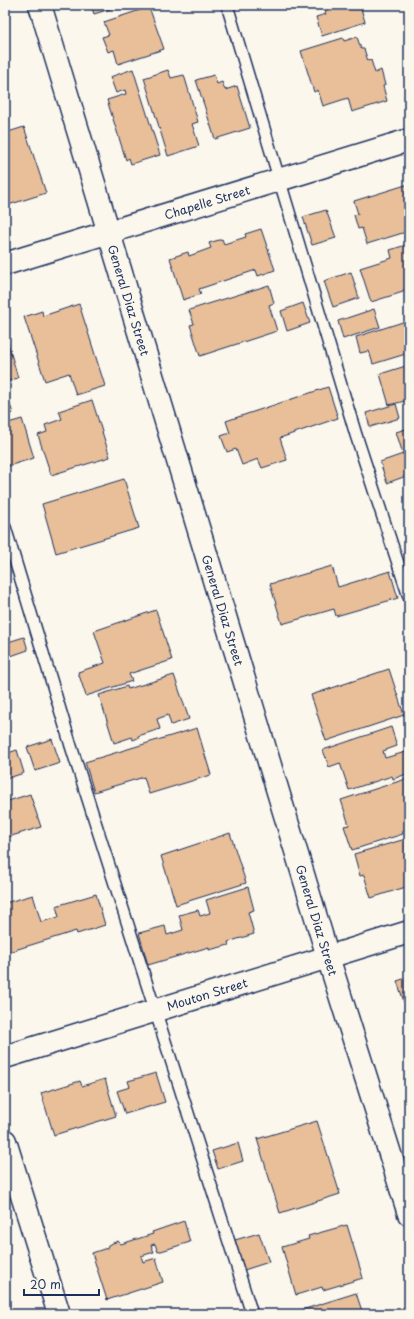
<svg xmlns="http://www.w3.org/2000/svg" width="414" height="1319" viewBox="0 0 414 1319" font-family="'Playpen Sans',sans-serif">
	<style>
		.building { fill: #e8bf98; stroke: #1b2f5e }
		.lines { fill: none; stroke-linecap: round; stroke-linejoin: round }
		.lane-casing { stroke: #1b2f5e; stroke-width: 14 }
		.street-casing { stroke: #1b2f5e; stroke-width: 25 }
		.lane { stroke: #fbf7ec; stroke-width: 11 }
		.street { stroke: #fbf7ec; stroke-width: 22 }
		.labels { text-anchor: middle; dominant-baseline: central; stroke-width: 3; stroke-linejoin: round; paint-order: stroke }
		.street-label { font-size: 12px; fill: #1b2f5e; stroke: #fbf7ec }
	</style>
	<rect width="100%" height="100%" fill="#fbf7ec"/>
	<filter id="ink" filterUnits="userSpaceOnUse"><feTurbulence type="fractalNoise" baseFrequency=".025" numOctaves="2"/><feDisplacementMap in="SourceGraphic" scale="8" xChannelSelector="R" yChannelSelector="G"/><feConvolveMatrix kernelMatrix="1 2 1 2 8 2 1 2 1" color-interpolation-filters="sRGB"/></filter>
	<g filter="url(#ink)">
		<g class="building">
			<path d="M 91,5 L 123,5 L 94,14 Z"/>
			<path d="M 323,5 L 360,5 L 365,22 L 322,36 L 316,17 L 326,14 Z"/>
			<path d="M 149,7 L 164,49 L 118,64 L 114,50 L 108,52 L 102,37 L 109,35 L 104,22 Z"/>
			<path d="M 357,37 L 361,49 L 364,49 L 368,61 L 371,60 L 375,73 L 381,70 L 385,85 L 383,86 L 387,101 L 352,112 L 348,98 L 323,106 L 318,90 L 314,92 L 301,51 L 343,38 L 344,41 Z"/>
			<path d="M 133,69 L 160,155 L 131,164 L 129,158 L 126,160 L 107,100 L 126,94 L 125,90 L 116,93 L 110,77 Z"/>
			<path d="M 168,70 L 171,78 L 184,75 L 198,122 L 192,124 L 199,146 L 168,156 L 144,78 Z"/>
			<path d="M 214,75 L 217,84 L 222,82 L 225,90 L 237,86 L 250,128 L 215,139 L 196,80 Z"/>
			<path d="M 24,127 L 46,193 L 5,206 L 5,133 Z"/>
			<path d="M 409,184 L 409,231 L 367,244 L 362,228 L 358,229 L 354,215 L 358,214 L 354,201 Z"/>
			<path d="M 326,210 L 336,238 L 312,245 L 303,217 Z"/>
			<path d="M 261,229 L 275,270 L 258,276 L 256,270 L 199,289 L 201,294 L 183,300 L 170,258 L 188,252 L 189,256 L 211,248 L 209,243 L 222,239 L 224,244 L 246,237 L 245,234 Z"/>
			<path d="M 409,244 L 409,288 L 403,290 L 403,292 L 371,302 L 360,268 L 392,258 L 390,250 Z"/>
			<path d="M 351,272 L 359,298 L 333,307 L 324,281 Z"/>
			<path d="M 269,285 L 274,303 L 269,305 L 277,331 L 200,356 L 190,325 L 194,324 L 189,310 Z"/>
			<path d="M 303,303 L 310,323 L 287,331 L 281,311 Z"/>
			<path d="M 79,304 L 105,386 L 76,395 L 69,373 L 45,381 L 24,317 L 42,311 L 43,316 Z"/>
			<path d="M 374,309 L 380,327 L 343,339 L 338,321 Z"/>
			<path d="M 409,320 L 409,353 L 373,364 L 369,351 L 360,353 L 356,337 Z"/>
			<path d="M 5,333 L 18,378 L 5,382 Z"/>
			<path d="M 409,365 L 409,400 L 389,405 L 380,374 Z"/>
			<path d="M 328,387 L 338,418 L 280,438 L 287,460 L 262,468 L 258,459 L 242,465 L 236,449 L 227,452 L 221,436 L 230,433 L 226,421 Z"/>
			<path d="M 5,391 L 13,413 L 5,416 Z"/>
			<path d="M 92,400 L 110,457 L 51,475 L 38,435 L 47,432 L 45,425 L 62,419 L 59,411 Z"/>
			<path d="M 396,404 L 400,418 L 370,427 L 366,413 Z"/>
			<path d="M 22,419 L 34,458 L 5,467 L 5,424 Z"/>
			<path d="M 409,428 L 409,475 L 387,483 L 380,462 L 403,454 L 396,432 Z"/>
			<path d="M 124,479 L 139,528 L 56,553 L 42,504 Z"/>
			<path d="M 332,566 L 338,587 L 390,571 L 398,598 L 336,616 L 334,609 L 282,624 L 270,584 Z"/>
			<path d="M 156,610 L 172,660 L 129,674 L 132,681 L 86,696 L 78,672 L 105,663 L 94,631 Z"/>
			<path d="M 24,637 L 28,650 L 5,658 L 5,643 Z"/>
			<path d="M 389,669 L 404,715 L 326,741 L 311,695 Z"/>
			<path d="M 174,675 L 189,719 L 171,725 L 168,715 L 157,719 L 160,729 L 138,736 L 138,738 L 133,740 L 132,737 L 114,743 L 99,695 L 127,686 L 128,689 Z"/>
			<path d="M 391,727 L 397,746 L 383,751 L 385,758 L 409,751 L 409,773 L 393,779 L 392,776 L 349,790 L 340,763 L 329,767 L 323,750 Z"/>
			<path d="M 197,728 L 211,775 L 149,794 L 144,777 L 94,792 L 85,762 Z"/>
			<path d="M 52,739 L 60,763 L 35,771 L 27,747 Z"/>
			<path d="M 17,750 L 24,773 L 5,779 L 5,754 Z"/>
			<path d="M 409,778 L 409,829 L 402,831 L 403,834 L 352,850 L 344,826 L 349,825 L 341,800 Z"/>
			<path d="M 30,794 L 41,827 L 5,838 L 5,802 Z"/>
			<path d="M 230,833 L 246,883 L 176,905 L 161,856 Z"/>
			<path d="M 409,838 L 409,886 L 371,898 L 364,875 L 360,876 L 354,854 Z"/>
			<path d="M 248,887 L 254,910 L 248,912 L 254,934 L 228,942 L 229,945 L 209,950 L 209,947 L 148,965 L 139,933 L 165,926 L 167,935 L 183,930 L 179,915 L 198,910 L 200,916 L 210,913 L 206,900 Z"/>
			<path d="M 96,894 L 105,925 L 77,934 L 76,931 L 5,953 L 5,903 L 33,895 L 41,922 L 59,917 L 56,906 Z"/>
			<path d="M 409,977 L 409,1017 L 397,981 Z"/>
			<path d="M 156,1073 L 165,1102 L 125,1114 L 117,1091 L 130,1087 L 128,1081 Z"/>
			<path d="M 105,1079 L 116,1116 L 54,1135 L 41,1093 L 80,1081 L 82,1086 Z"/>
			<path d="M 317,1121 L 340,1194 L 280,1213 L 257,1139 Z"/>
			<path d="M 238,1143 L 243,1161 L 218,1169 L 212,1151 Z"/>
			<path d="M 184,1221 L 190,1242 L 158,1252 L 155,1244 L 151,1245 L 154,1252 L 141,1256 L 143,1262 L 156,1258 L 163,1282 L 107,1300 L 92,1253 L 107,1248 L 108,1245 L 118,1241 L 121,1244 L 153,1234 L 152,1232 Z"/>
			<path d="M 347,1225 L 363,1278 L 323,1290 L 322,1287 L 296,1295 L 282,1247 L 309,1239 L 308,1236 Z"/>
			<path d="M 259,1233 L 269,1262 L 244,1270 L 235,1240 Z"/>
			<path d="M 356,1293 L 363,1314 L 289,1314 Z"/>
		</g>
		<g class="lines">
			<g class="lane-casing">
				<g id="lane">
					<path d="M 227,5 L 356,435 L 409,597"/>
					<path d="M 5,527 L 71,746 L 252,1314"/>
				</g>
			</g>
			<g class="street-casing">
				<g id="street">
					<path d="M 40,5 L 328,957 L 409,1214"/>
					<path d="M 5,264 L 409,140"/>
					<path d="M 5,1057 L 409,932"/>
					<path d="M 5,1141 L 59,1314"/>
				</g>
			</g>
			<use href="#lane" class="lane"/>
			<use href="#street" class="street"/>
		</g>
	</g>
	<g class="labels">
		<g class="street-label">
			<text transform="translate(207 202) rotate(-17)">Chapelle Street</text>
			<text transform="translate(129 300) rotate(73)">General Diaz Street</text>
			<text transform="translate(223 610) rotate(73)">General Diaz Street</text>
			<text transform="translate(317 920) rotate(73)">General Diaz Street</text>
			<text transform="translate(207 994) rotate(-17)">Mouton Street</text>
		</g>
	</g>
	<rect width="414" height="1319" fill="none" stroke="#fbf7ec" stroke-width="20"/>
	<rect x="10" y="10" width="394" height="1299" fill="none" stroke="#1b2f5e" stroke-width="1.5" filter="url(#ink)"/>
	<path d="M24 1289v6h75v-6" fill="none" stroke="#1b2f5e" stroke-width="2"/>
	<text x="30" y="1289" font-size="12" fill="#1b2f5e" stroke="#fbf7ec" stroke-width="3" paint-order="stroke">20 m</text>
</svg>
